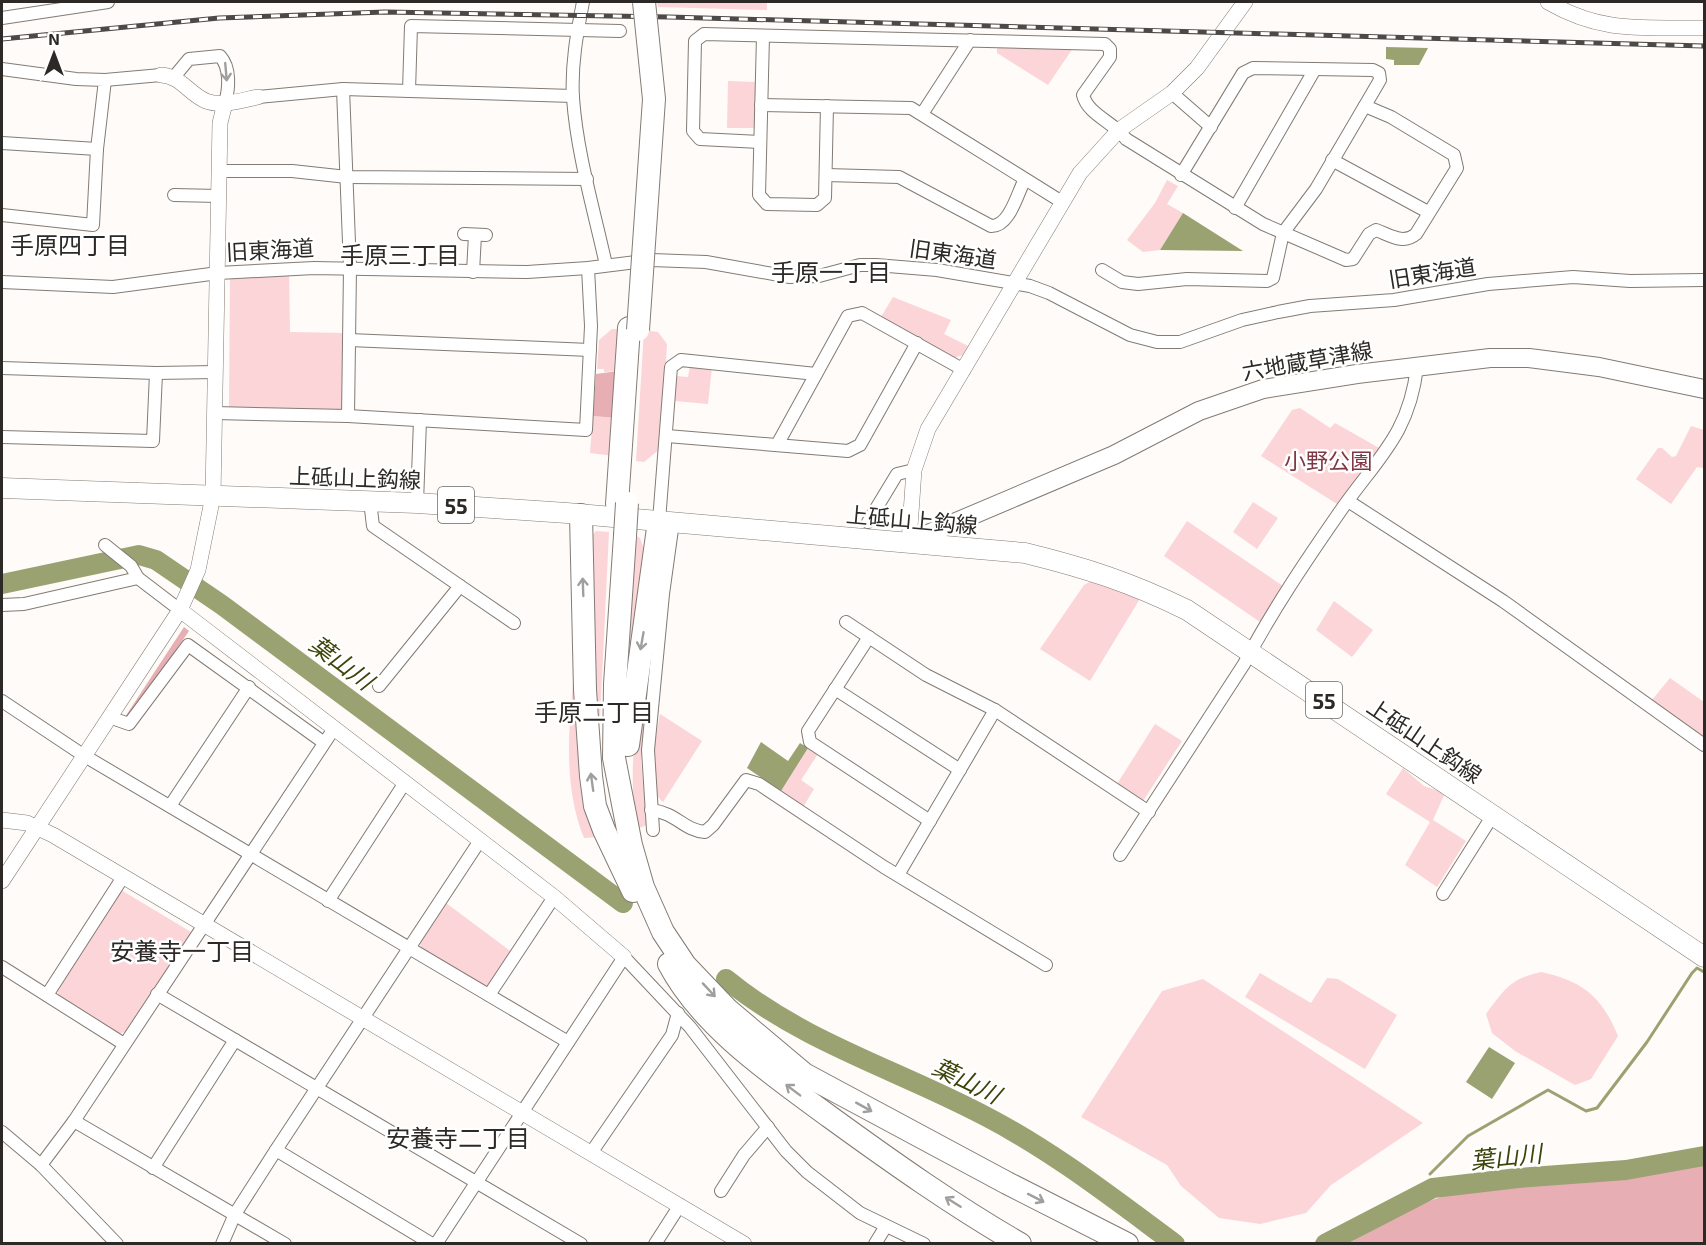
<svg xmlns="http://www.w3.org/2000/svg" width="1706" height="1245" viewBox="0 0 1706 1245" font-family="'Exo 2','Noto Sans JP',sans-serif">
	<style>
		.green { fill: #fcd5d8 }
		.forest { fill: #e7aeb3 }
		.water { fill: #9aa272 }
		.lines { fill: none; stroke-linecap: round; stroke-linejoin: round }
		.stream { stroke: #9aa272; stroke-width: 3 }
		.river { stroke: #9aa272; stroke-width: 20 }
		.minor-casing { stroke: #837b74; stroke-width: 14 }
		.tertiary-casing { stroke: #837b74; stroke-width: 16 }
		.secondary-casing { stroke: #837b74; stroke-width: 20 }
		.primary-casing { stroke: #837b74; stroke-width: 21 }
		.motorway-casing { stroke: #837b74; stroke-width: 24 }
		.minor { stroke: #fff; stroke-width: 12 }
		.tertiary { stroke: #fff; stroke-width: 15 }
		.secondary { stroke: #fff; stroke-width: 18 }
		.primary { stroke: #fff; stroke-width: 20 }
		.motorway { stroke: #fff; stroke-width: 22 }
		.rail-casing { stroke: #4c4946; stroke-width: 5 }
		.rail { stroke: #fff; stroke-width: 3; stroke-dasharray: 9; stroke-linecap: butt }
		.motorway-bridge-casing { stroke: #837b74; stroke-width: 24; stroke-linecap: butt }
		.motorway-bridge { stroke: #fff; stroke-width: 22 }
		.oneway { stroke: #a09f9d }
		.labels { text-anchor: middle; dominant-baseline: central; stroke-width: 5; stroke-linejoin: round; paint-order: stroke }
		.shield { fill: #fff; stroke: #6b6967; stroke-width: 1.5 }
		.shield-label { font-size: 21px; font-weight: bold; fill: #2c2926 }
		.street-label { font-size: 22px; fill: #2c2926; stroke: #fff }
		.park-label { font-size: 22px; fill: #7f3843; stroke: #fff }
		.neighbourhood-label { font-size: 24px; fill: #2c2926; stroke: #fff }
		.water-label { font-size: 24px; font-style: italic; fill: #3e450a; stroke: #fff }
	</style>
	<rect width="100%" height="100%" fill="#fefbf8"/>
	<g class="green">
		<path d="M 657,2 L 767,2 L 767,10 L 658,7 Z"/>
		<path d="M 997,47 L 1073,48 L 1048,85 L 997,53 Z"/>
		<path d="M 728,81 L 756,82 L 756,128 L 727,128 Z"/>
		<path d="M 1167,180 L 1178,186 L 1167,204 L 1183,213 L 1160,250 L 1143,252 L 1127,240 L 1155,203 Z"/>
		<path d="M 289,274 L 290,332 L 344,333 L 343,408 L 340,410 L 229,407 L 230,278 Z"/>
		<path d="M 893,297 L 951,320 L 944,334 L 968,346 L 963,355 L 954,358 L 881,317 Z"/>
		<path d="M 612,329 L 622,329 L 618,371 L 604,372 L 604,369 L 597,369 L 599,340 Z"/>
		<path d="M 644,330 L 658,332 L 667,344 L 661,448 L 644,462 L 636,461 Z"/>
		<path d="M 690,365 L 712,367 L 708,404 L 675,401 L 676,376 L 688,377 Z"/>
		<path d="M 1300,408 L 1330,428 L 1335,423 L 1381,449 L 1337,504 L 1261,456 L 1292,410 Z"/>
		<path d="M 593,416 L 616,418 L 614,456 L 590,453 Z"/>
		<path d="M 1691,426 L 1704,430 L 1704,468 L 1697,467 L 1671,504 L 1636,479 L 1658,448 L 1662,448 L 1672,457 L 1676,456 Z"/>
		<path d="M 1253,502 L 1278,518 L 1257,549 L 1233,532 Z"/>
		<path d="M 1187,521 L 1283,586 L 1260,622 L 1164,556 Z"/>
		<path d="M 596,531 L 609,532 L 600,718 L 593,717 L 590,538 Z"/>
		<path d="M 632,534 L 640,538 L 646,555 L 628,689 L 622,664 Z"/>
		<path d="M 1093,580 L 1141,597 L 1090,681 L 1040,649 L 1084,585 Z"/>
		<path d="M 1334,601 L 1373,630 L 1352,657 L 1316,630 Z"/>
		<path d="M 652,623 L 652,667 L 641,761 L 647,825 L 637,829 C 625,760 641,692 652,623 Z"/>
		<path d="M 575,664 L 600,837 L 584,838 C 562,784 569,721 575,664 Z"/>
		<path d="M 1670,678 L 1704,702 L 1704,738 L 1652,700 Z"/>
		<path d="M 660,714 L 702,741 L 663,802 C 645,789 656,734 660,714 Z"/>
		<path d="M 1155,724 L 1182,741 L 1143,801 L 1117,784 Z"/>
		<path d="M 808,748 L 818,754 L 801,780 L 814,789 L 803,807 L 781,791 Z"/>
		<path d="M 1403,768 L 1424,786 L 1445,793 L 1433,820 L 1466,841 L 1437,887 L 1405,865 L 1430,822 L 1386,794 Z"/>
		<path d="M 121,890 L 191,932 L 127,1031 L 119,1034 L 59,996 L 57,989 Z"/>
		<path d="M 446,903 L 513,953 L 492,984 L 484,986 L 422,951 L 420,943 Z"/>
		<path d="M 1541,972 C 1583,981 1602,997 1618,1036 L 1591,1079 L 1575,1085 L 1515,1051 L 1492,1033 L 1486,1014 C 1505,989 1510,979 1541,972 Z"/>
		<path d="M 1260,973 L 1311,1003 L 1327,978 L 1338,979 L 1397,1015 L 1365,1069 L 1245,997 Z"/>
		<path d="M 1203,979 L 1423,1123 L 1331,1185 L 1306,1213 L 1260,1224 L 1219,1218 L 1181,1186 L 1167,1165 L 1081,1117 L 1162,991 Z"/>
	</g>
	<g class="forest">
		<path d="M 618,371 L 616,418 L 593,416 L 596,374 Z"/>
		<path d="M 184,627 L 189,631 L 128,719 L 125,717 Z"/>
		<path d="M 1704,1163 L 1704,1243 L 1349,1243 L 1420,1204 L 1456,1192 L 1667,1172 Z"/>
	</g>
	<g class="water">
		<path d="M 1386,47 L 1428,48 L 1419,65 L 1394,65 L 1394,60 L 1386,59 Z"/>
		<path d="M 1183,213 L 1243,251 L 1160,250 Z"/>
		<path d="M 761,742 L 788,761 L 800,743 L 808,748 L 781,791 L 747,768 Z"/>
		<path d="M 1489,1047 L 1515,1063 L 1492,1099 L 1466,1082 Z"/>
	</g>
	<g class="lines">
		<g class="stream">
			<path d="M 1430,1174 L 1468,1136 L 1548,1090 L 1586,1111 L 1597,1108 L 1647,1042 L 1692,973 L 1697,968 L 1704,972"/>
			<path d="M 1417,1198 L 1433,1188"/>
		</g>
		<g class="river">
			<path d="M 2,584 L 139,555 L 156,560 L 222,605 L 623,903"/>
			<path d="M 726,979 C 804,1043 899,1070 987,1117 C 1054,1152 1114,1199 1175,1244"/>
			<path d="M 1325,1244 L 1433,1188 L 1518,1178 L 1626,1170 L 1704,1156"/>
		</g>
		<g class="minor-casing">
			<g id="minor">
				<path d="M 583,2 C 577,33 571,65 573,98 C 577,154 594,210 606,265"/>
				<path d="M 2,18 L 108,2"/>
				<path d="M 763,36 L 759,195 L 767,204 L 817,205 L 825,198 L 827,106"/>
				<path d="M 2,69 L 76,79 L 105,80 L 97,149 L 93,225 L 2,215"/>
				<path d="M 174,77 L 189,59 L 220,56 C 231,68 229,89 225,103"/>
				<path d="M 105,80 L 161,75"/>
				<path d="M 343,89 L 350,268 L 348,416"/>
				<path d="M 409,91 L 411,26 L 620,31"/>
				<path d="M 1172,93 L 1211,127"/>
				<path d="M 258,97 L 343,89 L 573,96"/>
				<path d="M 761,105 L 911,108 L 1062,202"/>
				<path d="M 922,114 L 970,40"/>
				<path d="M 760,142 L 700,139 L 693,131 L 695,41 L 704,34 L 1105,44 L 1110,49 L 1110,57 L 1083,95 C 1088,115 1114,122 1126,139 L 1263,224 L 1346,260 L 1353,259 L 1369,234 L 1376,230 C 1390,235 1403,245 1416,234 L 1457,168 L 1454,155 L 1391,117 L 1365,106"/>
				<path d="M 2,143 L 97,149"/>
				<path d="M 1332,160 L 1428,212"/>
				<path d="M 219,171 L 292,171 L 347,177 L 587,179"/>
				<path d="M 826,175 L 899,177 L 991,226 C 1009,227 1017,195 1024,181"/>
				<path d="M 174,195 L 218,196"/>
				<path d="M 1235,208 L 1315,69"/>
				<path d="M 464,234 L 486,235"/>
				<path d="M 1102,270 L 1122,282 L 1138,284 L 1187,279 L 1267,281 L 1273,278 L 1283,233 L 1316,189 L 1380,80 L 1379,73 L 1373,70 L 1253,68 L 1243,73 L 1181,175"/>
				<path d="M 473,272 L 475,235"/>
				<path d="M 2,282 L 113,287 L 218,273 L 314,268 L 527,272 L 588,268 L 652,260 L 706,262 L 790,277 L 819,276 L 860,265 L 876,265 L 937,270 L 1030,286 L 1049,293 L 1130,335 L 1157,342 L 1180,342 L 1242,320 L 1278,312 L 1310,306 L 1394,300 L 1488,284 L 1573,277 L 1630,281 L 1704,280"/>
				<path d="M 349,340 L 590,350"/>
				<path d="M 2,368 L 156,373 L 216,372"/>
				<path d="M 215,413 L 348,416 L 586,430 L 591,326 L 588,268"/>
				<path d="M 667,436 L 848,451 L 860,445 L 917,343"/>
				<path d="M 2,437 L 153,441 L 156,373"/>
				<path d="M 777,445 L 848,316 L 862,313 L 964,370"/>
				<path d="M 370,501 L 373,526 L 460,586 L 379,686"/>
				<path d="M 1348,501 L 1503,601 L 1704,745"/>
				<path d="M 417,503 L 420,420"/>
				<path d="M 659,521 L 671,367 L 681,360 L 816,374"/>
				<path d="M 868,522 L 897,474 L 914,470"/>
				<path d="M 105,545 L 131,566 L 138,578 L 180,610"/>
				<path d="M 460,586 L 514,623"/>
				<path d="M 2,605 L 24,604 L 138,578"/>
				<path d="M 846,622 L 926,675 L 995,710 L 1149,812"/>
				<path d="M 869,637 L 808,731 L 810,742 L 930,821"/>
				<path d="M 835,689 L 960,770"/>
				<path d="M 2,701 L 83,755 L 568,1042"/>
				<path d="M 109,717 L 129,724 L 188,645 L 323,742"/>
				<path d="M 170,806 L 249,687"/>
				<path d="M 651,810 C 677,813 683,830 705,832 L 713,825 L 746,780 L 759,784 L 884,867 L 1046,965"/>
				<path d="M 653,830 L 648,750 L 663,594 L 673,522"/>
				<path d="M 1120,855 L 1244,664 C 1272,611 1305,562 1339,513 C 1376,459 1409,436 1417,367"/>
				<path d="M 898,875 L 995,710"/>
				<path d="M 1443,894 L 1493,815"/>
				<path d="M 328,901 L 404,784"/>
				<path d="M 2,967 L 124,1044"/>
				<path d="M 157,994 L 581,1244"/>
				<path d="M 47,995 L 123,877"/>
				<path d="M 489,995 L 554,897"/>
				<path d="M 74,1121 L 285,1244"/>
				<path d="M 2,1132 L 41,1165 L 117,1244"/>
				<path d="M 276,1150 L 432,1244"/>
				<path d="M 591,1153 L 672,1035 L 678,1013"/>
				<path d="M 41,1165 L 74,1121 L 333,730"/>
				<path d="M 153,1168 L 235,1040"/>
				<path d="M 721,1191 L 744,1155 L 768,1127"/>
				<path d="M 222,1244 L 235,1214 L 276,1150 L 479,842"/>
				<path d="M 436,1244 L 624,957 L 690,1027 L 786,1151 L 807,1172 L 860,1213 L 924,1244"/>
				<path d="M 655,1244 L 680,1205"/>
				<path d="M 875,1244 L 886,1226"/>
			</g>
		</g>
		<g class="tertiary-casing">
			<g id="tertiary">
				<path d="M 1548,2 C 1603,34 1644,27 1704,28"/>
				<path d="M 161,75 C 181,76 189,94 206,101 C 222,107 242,100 258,97"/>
				<path d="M 909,542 L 914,470 L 928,429 L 1080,173 L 1119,130 L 1172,93 L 1197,68 L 1245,2"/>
				<path d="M 180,610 L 554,897 L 624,957"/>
				<path d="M 2,820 L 27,823 L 53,835 L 744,1244"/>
				<path d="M 2,881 L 180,610 L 198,570 L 213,496 L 220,123 L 225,103"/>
			</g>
		</g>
		<g class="secondary-casing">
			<path id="secondary" d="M 909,542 L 1114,455 L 1199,411 L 1263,389 L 1357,374 L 1490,358 L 1529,358 L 1599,367 L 1704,389"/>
		</g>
		<g class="primary-casing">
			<path id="primary" d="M 2,488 L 417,503 L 567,513 L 1025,553 C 1086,568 1130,582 1187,610 L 1704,957"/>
		</g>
		<g class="motorway-casing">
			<g id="motorway">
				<path d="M 617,504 L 629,328"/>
				<path d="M 581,515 L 585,690 L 591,776 L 595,806 L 604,830 L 633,891"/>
				<path d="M 625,536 L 615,684 L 614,758 L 631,845 L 643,887 L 663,932 L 685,965 L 728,1010 L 804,1074 L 1007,1183 L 1127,1244"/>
				<path d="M 628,745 L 659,521"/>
				<path d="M 669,964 C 702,1027 773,1075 830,1117 C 892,1162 954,1206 1020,1244"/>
			</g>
		</g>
		<use href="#minor" class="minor"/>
		<use href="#tertiary" class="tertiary"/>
		<use href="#secondary" class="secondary"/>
		<use href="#primary" class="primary"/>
		<use href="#motorway" class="motorway"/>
		<g class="rail-casing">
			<path id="rail" d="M 2,39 L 219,18 L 385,12 L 669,17 L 1704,46"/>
		</g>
		<use href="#rail" class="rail"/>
		<g class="motorway-bridge-casing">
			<g id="motorway-bridge">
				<path d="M 638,330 L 654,99 L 644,2"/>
				<path d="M 625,536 L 627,503"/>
			</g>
		</g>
		<use href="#motorway-bridge" class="motorway-bridge"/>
	</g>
	<defs><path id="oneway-shaft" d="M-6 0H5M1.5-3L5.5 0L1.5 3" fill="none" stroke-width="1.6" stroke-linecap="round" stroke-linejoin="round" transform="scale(1.5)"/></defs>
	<g class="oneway">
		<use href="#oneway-shaft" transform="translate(226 72) rotate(85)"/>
		<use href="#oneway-shaft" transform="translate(583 587) rotate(-92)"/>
		<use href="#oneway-shaft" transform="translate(642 641) rotate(100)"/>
		<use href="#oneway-shaft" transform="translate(592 782) rotate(-98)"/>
		<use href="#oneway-shaft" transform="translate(709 990) rotate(47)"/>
		<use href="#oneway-shaft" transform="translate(793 1090) rotate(-143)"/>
		<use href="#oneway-shaft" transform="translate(864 1107) rotate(29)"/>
		<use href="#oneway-shaft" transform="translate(1036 1198) rotate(27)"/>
		<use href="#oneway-shaft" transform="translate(953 1202) rotate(-148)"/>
	</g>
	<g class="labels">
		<g class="shield">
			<rect x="438" y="487" width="36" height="36" rx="4.5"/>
			<rect x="1306" y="682" width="36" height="36" rx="4.5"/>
		</g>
		<g class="shield-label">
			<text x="456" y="505">55</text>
			<text x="1324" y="700">55</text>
		</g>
		<g class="street-label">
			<text transform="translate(270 249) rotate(-3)">旧東海道</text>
			<text transform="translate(953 253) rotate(8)">旧東海道</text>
			<text transform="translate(1432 272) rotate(-9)">旧東海道</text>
			<text transform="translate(1307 360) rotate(-10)">六地蔵草津線</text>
			<text transform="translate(355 477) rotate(2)">上砥山上鈎線</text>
			<text transform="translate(912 519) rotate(5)">上砥山上鈎線</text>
			<text transform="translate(1425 740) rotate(34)">上砥山上鈎線</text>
		</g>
		<g class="park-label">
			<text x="1328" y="460">小野公園</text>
		</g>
		<g class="neighbourhood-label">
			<text x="70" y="244">手原四丁目</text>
			<text x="400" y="254">手原三丁目</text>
			<text x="831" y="271">手原一丁目</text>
			<text x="594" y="711">手原二丁目</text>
			<text x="182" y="950">安養寺一丁目</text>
			<text x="458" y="1137">安養寺二丁目</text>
		</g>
		<g class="water-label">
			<text transform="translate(342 662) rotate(37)">葉山川</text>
			<text transform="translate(967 1080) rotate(26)">葉山川</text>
			<text transform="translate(1506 1156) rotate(-6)">葉山川</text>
		</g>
	</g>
	<rect width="1706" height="1245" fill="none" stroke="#2c2926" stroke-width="6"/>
	<g transform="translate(54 54)" stroke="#ffffff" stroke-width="4.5" paint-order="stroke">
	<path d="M0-4.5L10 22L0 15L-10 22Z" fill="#2c2926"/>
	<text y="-9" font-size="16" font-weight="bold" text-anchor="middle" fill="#2c2926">N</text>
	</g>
</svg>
